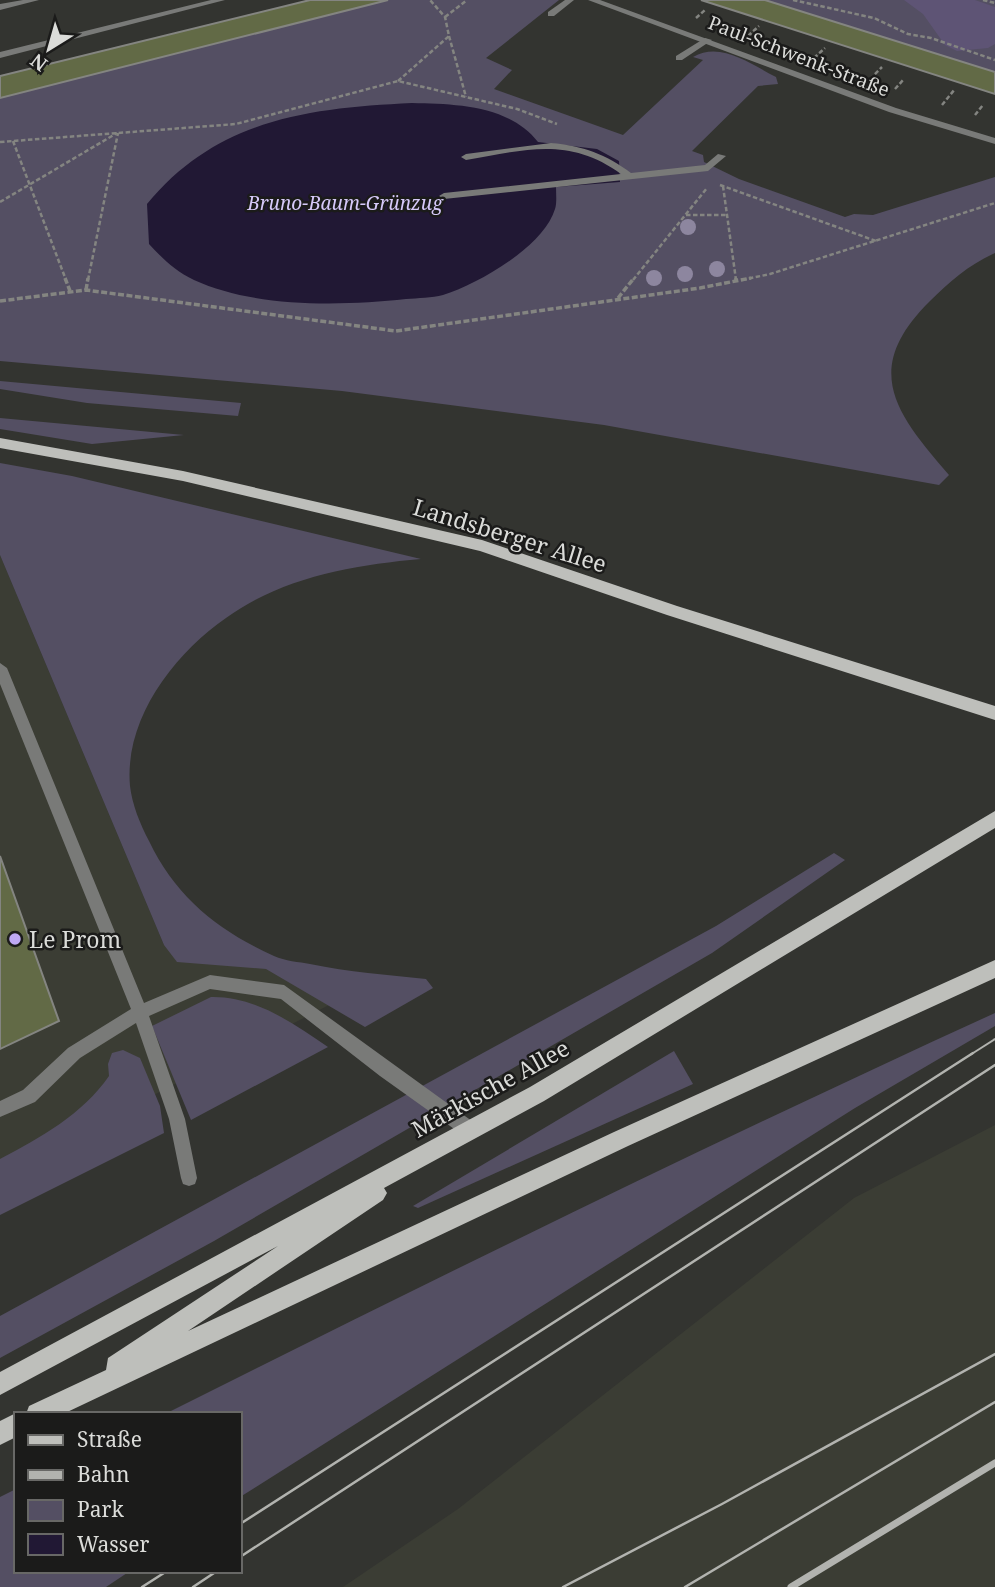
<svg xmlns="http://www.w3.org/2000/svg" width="995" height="1587" viewBox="0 0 995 1587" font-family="'Noto Serif',serif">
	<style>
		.built { fill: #3b3d34 }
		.green { fill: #544f63 }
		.forest { fill: #5e5475 }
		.water { fill: #211834 }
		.building { fill: #626a46; stroke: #848581; stroke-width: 2 }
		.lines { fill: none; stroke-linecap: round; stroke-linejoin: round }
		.path-far1 { stroke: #848581; stroke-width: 2.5; stroke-dasharray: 4.5 2.5; stroke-linecap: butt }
		.path { stroke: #848581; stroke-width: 3.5; stroke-dasharray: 6 2.5; stroke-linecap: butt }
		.service { fill: #797a78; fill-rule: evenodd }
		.minor { fill: #797a78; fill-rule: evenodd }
		.tertiary { fill: #797a78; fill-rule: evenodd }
		.primary { fill: #bebfbb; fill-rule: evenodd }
		.tram-far1 { stroke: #b2b3af; stroke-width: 2 }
		.tram { stroke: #b2b3af; stroke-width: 2.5 }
		.rail { stroke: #b2b3af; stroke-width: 7 }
		.tree { fill: #8d869f }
		.poi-dot { fill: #bfa9f4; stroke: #1b1b1a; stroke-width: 2.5 }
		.labels { text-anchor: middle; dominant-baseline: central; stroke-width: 5; stroke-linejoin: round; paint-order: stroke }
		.far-street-label { font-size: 19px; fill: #dbdcd9; stroke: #1b1b1a }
		.far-park-label { font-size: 19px; font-style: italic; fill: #d6c9f9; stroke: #1b1b1a }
		.street-label { font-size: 23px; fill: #dbdcd9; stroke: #1b1b1a }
		.poi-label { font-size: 23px; fill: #dbdcd9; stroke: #1b1b1a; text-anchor: start }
	</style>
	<rect width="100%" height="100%" fill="#333430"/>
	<g class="built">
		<path d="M 0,555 L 164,945 L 266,969 L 366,986 L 0,1174 Z"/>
		<path d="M 995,1125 L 995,1587 L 343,1587 L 458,1509 L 854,1198 Z"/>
	</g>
	<g class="green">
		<path d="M 388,0 L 559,0 L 486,58 L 512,70 L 494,89 L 623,135 L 703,60 L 693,57 C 721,41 750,64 776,77 L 778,84 L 758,86 L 692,151 L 703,155 L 704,162 L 739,179 L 845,217 L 854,214 L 873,215 L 995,177 L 995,253 C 970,264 949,282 930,301 C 861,369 895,413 949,475 L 939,485 L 604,425 L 342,391 L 0,361 L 0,98 Z"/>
		<path d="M 765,0 L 995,0 L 995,72 Z"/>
		<path d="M 0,381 L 241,403 L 238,416 L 87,403 L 0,389 Z"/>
		<path d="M 0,418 L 184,435 L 92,444 L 0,429 Z"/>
		<path d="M 0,463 L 72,476 L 421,559 C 353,565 283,577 226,618 C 174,654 124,719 130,786 C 132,804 140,824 149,841 C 176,897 217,930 274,956 C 285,961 299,962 310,964 C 349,972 387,975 426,979 L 433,988 L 365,1027 L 266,969 L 177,962 L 164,945 L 0,555 Z"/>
		<path d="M 834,853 L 845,860 L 712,953 L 214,1241 L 0,1358 L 0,1316 L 716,926 Z"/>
		<path d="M 211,997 C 255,996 293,1023 328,1047 L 191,1120 L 152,1026 Z"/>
		<path d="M 995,1013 L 995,1026 L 855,1108 L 240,1497 L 240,1414 L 165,1414 C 440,1276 715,1141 995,1013 Z"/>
		<path d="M 123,1050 L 140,1058 L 160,1106 L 164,1133 L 0,1215 L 0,1159 C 40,1138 83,1114 109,1076 L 108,1064 L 112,1053 Z"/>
		<path d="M 674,1051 L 693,1084 L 418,1208 L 413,1206 Z"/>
		<path d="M 16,1489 L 16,1571 L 130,1571 L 106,1587 L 0,1587 L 0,1497 Z"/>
	</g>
	<path class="forest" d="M 904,0 L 975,0 L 995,7 L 995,44 L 988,48 L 957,51 L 945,45 L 923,14 Z"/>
	<path class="water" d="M 412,103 C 456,104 509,105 538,142 L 597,149 L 619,161 L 620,182 L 556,187 C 556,194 557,203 555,209 C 544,246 479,284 443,295 C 432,298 418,298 406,299 C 341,306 255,308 194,280 C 175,271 163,259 149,244 L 147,204 C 217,119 309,108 412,103 Z"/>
	<g class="building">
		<path d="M 310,0 L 388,0 L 0,98 L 0,76 Z"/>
		<path d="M 701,0 L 765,0 L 995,72 L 995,94 Z"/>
		<path d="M 0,856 L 59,1021 L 0,1049 Z"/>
	</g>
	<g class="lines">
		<g class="path-far1">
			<path d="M 793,0 L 874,18 L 908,34 L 931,38 L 995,60"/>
			<path d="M 983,0 L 995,3"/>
			<path d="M 445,17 L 467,0"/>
			<path d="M 696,18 L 705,10"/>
			<path d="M 449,36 L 466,97"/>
			<path d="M 748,36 L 759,26"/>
			<path d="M 814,58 L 825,48"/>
			<path d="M 870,79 L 882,67"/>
			<path d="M 398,81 L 449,36 L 445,17 L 430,0"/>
			<path d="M 895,89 L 904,79"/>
			<path d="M 942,105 L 955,89"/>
			<path d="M 975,115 L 983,105"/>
			<path d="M 13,141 L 66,280"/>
			<path d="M 0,142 L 236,124 L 398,81 L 517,109 L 557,124"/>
			<path d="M 720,185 L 876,241"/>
			<path d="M 723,186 L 736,280"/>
			<path d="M 0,202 L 117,133"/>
			<path d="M 686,215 L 727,215"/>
			<path d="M 88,280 L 118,133"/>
			<path d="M 633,280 L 707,188"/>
			<path d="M 742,280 L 770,274 L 995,203"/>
		</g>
		<g class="path">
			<path d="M 65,278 L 70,291"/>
			<path d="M 736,278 L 736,281"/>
			<path d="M 86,290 L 88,278"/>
			<path d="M 618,298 L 634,278"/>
			<path d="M 0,301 L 86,290 L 396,331 L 700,288 L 751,278"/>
		</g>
		<g class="service">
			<path d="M 211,0 L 225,0 L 0,58 L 0,52 Z"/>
			<path d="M 565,0 L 574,0 L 554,16 L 548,16 L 548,12 Z"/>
			<path d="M 705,38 L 712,40 L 682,60 L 676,60 L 676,56 Z"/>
			<path d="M 551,143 C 583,146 606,154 631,173 L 705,165 L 718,154 L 726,156 L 708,171 L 444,199 L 439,196 L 444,193 L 621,174 C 569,136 525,150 466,160 L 461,157 L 466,154 Z"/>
			<path d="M 0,663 L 7,668 L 144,1003 L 210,975 L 284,985 L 476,1124 L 478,1130 L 476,1136 L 470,1138 L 464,1136 L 380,1076 L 281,999 L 210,989 L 149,1016 L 185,1119 L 197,1178 L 195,1184 L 189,1186 L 183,1184 L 181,1178 L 169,1119 L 136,1023 L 80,1058 L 35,1102 L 0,1117 L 0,1101 L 23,1090 L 68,1048 L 131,1009 L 0,684 Z"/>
		</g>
		<path class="minor" d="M 588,0 L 600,0 L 896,108 L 995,138 L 995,144 L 889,112 Z"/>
		<path class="tertiary" d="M 23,0 L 39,0 L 0,10 L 0,4 Z"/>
		<g class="primary">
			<path d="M 0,438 L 183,471 L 482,540 L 677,606 L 995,706 L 995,720 L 667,615 L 480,551 L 183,481 L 0,448 Z"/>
			<path d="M 995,811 L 995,828 L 544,1101 L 384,1188 L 387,1193 L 383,1200 L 188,1331 L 614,1132 L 995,960 L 995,978 L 628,1146 L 63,1414 L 26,1414 L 29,1406 L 106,1370 L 108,1358 L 278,1246 L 0,1395 L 0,1372 L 530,1087 Z"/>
			<path d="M 16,1413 L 16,1437 L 0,1445 L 0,1421 Z"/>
		</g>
		<path class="tram-far1" d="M 970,1055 L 995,1039"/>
		<g class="tram">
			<path d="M 240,1524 L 973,1053"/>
			<path d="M 240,1557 L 995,1065"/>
			<path d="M 142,1587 L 167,1571"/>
			<path d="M 193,1587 L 217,1571"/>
			<path d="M 563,1587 L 722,1504 L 995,1354"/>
			<path d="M 685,1587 L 995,1402"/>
		</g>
		<path class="rail" d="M 791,1587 L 995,1463"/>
	</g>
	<g class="tree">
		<circle cx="688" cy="227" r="8"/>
		<circle cx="717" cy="269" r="8"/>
		<circle cx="685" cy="274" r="8"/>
		<circle cx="654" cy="278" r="8"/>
	</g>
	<circle class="poi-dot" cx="15" cy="939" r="7"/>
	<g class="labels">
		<g class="far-street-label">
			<text transform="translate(799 56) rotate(21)">Paul-Schwenk-Straße</text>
		</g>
		<g class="far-park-label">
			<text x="345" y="203">Bruno-Baum-Grünzug</text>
		</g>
		<g class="street-label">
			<text transform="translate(510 535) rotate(17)">Landsberger Allee</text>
			<text transform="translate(490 1088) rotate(-29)">Märkische Allee</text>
		</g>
		<g class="poi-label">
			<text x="29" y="939">Le Prom</text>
		</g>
	</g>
	<rect x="14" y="1412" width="228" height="161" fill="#1b1b1a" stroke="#686866" stroke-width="2"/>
	<rect x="28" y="1435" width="35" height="10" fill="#bebfbb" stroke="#686866" stroke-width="2"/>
	<text x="77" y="1447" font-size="21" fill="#dbdcd9">Straße</text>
	<rect x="28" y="1470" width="35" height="10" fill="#b2b3af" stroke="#686866" stroke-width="2"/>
	<text x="77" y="1482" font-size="21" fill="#dbdcd9">Bahn</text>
	<rect x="28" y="1500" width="35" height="21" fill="#544f63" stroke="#686866" stroke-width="2"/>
	<text x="77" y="1517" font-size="21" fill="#dbdcd9">Park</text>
	<rect x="28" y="1534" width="35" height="21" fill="#211834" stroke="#686866" stroke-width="2"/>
	<text x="77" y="1552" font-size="21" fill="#dbdcd9">Wasser</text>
	<g transform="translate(49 49) rotate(217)" stroke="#1b1b1a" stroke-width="5" paint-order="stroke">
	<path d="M0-5L12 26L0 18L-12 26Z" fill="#dbdcd9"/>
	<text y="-10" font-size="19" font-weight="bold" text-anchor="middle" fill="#dbdcd9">N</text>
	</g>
</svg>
